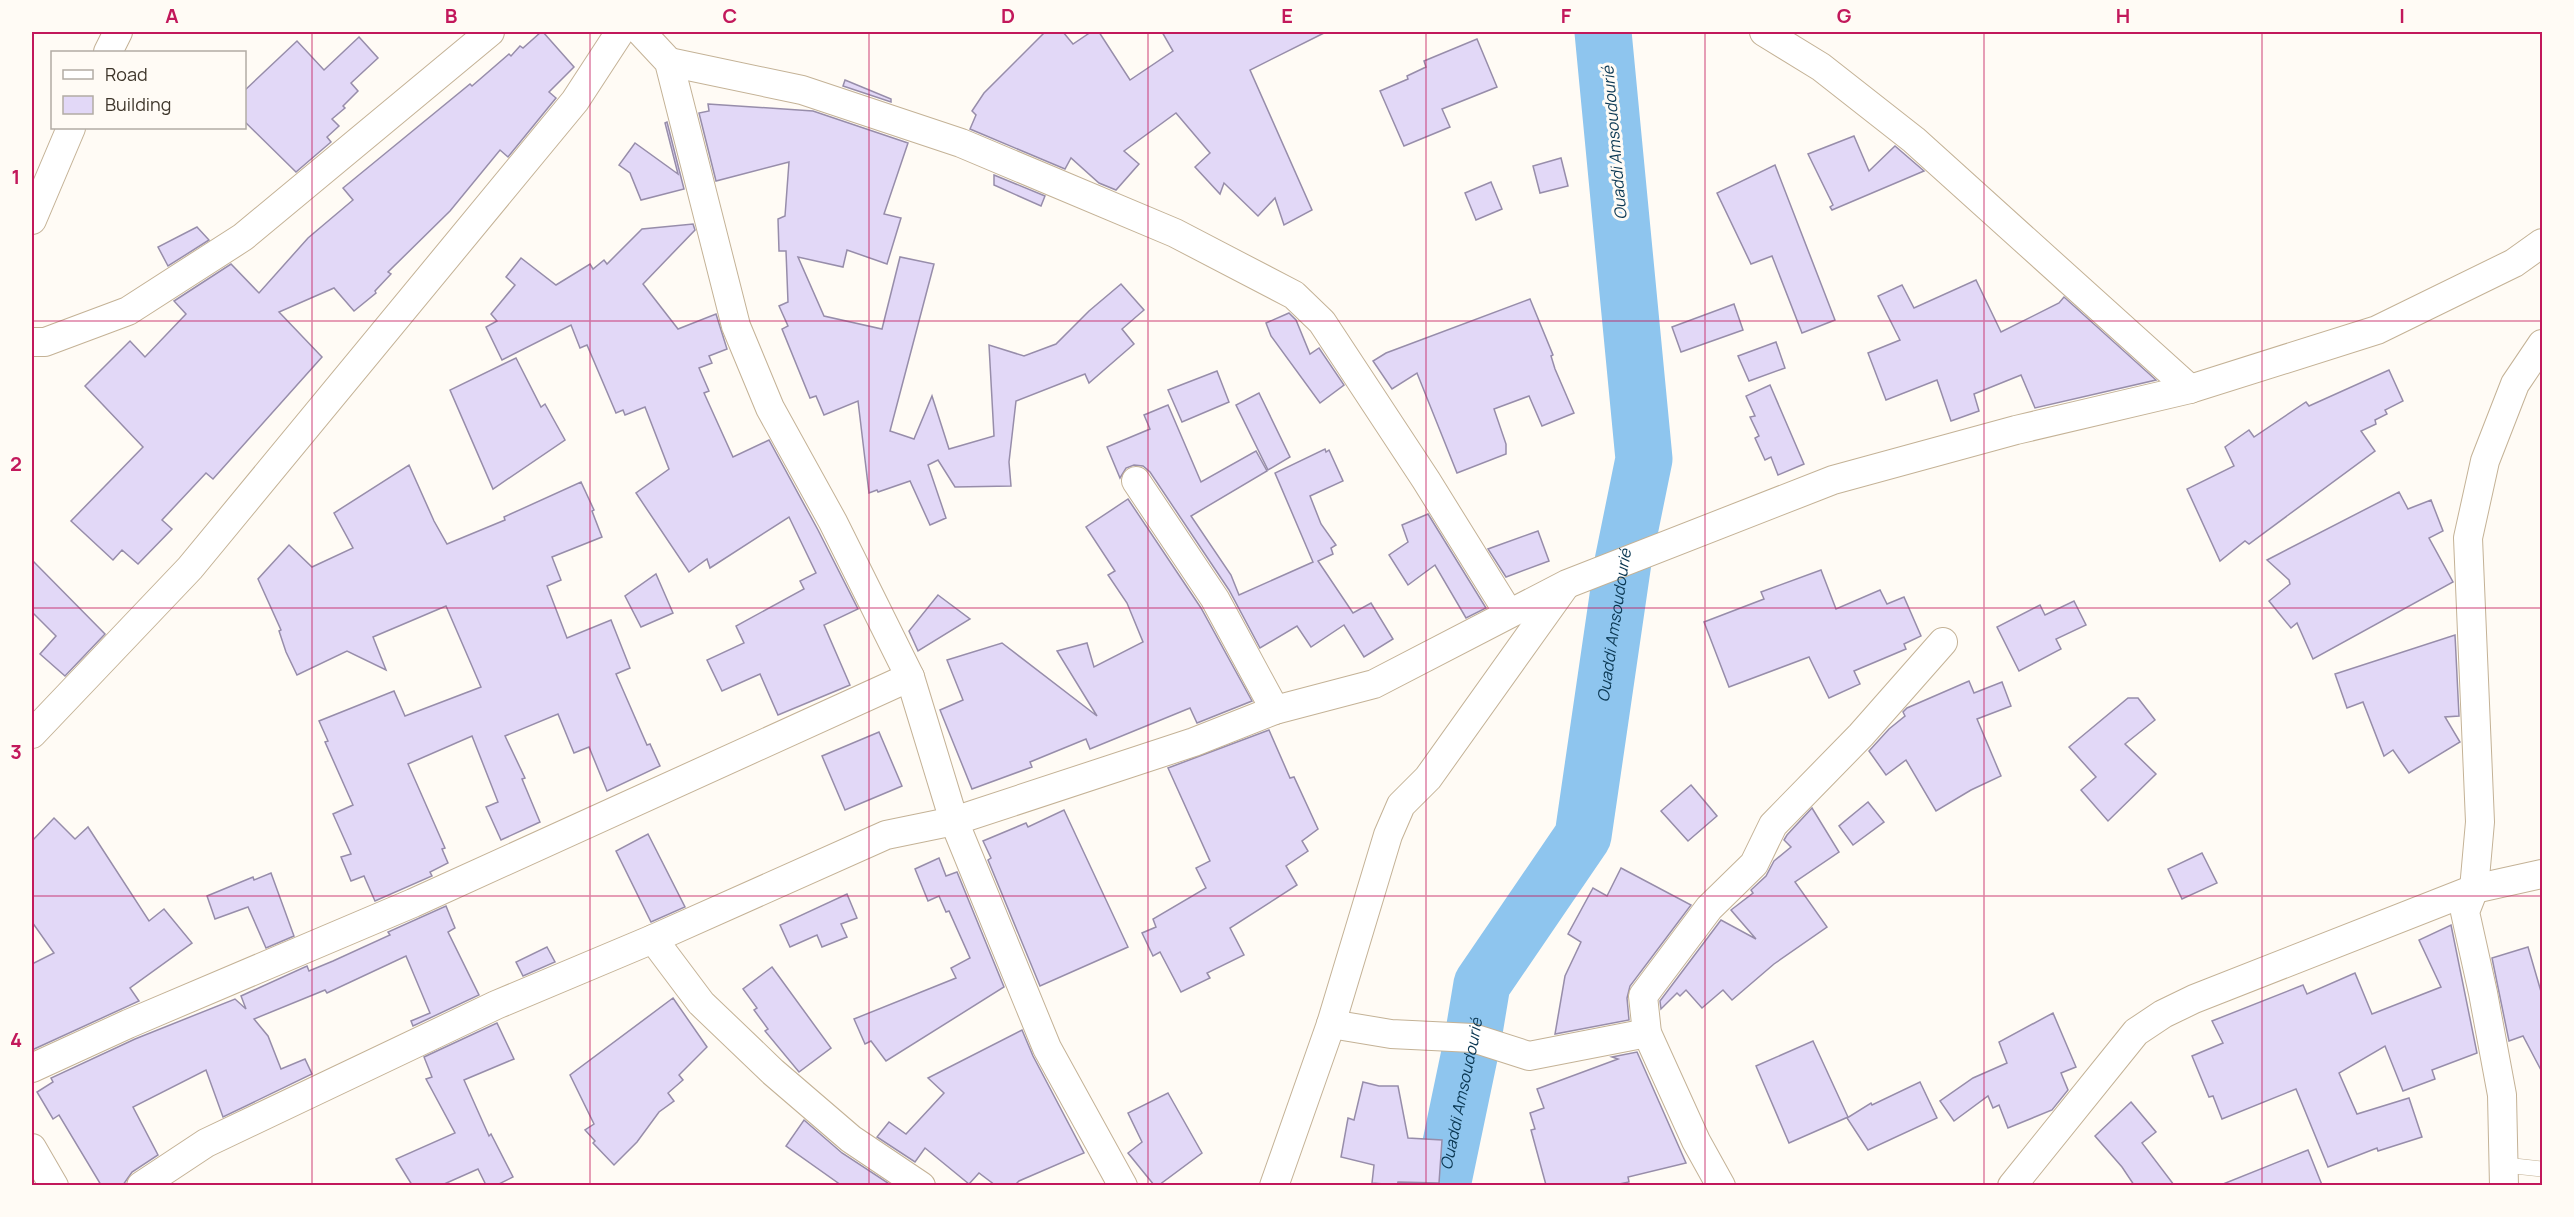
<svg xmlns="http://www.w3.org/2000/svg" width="2574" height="1217" viewBox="0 0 2574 1217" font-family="Manrope,sans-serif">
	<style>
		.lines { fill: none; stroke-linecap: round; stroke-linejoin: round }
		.river { stroke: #8ec5ee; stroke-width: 57 }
		.building { fill: #e2d8f7; stroke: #978daa; stroke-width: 1.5 }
		.lane-casing { stroke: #c4b296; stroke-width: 16 }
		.street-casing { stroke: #c4b296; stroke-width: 30 }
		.lane { stroke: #fff; stroke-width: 15 }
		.street { stroke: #fff; stroke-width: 28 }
		.grid { fill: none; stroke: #c2185b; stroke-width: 1.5; stroke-opacity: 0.55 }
		.labels { text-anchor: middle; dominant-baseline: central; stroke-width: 6; stroke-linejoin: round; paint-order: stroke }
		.water-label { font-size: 16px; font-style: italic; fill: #0a3752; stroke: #fffbf5 }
		.neatline { fill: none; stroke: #c2185b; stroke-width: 2 }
		.grid-label { font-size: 20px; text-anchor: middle; font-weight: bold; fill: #c2185b }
	</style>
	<rect width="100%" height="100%" fill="#fffbf5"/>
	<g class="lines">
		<path class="river" id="s1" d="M 1442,1186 L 1473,1038 L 1482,984 L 1583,836 L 1623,562 L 1644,459 L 1603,32"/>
	</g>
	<g class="building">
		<path d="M 541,32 L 543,32 L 574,67 L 549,92 L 556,98 L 508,157 L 500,150 L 450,211 L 388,272 L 391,274 L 375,291 L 376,293 L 354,311 L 334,288 L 279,312 L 322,357 L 213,479 L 206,473 L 162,520 L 172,529 L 138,564 L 122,550 L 113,560 L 71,521 L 143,447 L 85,386 L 130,341 L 145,357 L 186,314 L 174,301 L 231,264 L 259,293 L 308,238 L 353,200 L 343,188 L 470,84 L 472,86 L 509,54 L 511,56 L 520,46 L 523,48 Z"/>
		<path d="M 1045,32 L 1063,32 L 1073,44 L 1091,32 L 1099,32 L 1130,80 L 1173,51 L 1162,32 L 1326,32 L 1250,70 L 1312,210 L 1284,225 L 1275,198 L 1258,216 L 1224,183 L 1220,194 L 1195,167 L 1210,153 L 1176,113 L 1124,151 L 1139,164 L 1116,190 L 1099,183 L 1071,158 L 1065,169 L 970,129 L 976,115 L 972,111 L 984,93 Z"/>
		<path d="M 359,37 L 378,58 L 351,83 L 358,91 L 343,106 L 345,108 L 332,119 L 339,126 L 327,137 L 331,142 L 296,172 L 244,121 L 244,91 L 297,41 L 324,70 Z"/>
		<path d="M 1477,39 L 1497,87 L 1442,109 L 1450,127 L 1404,146 L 1380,91 L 1408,79 L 1407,76 L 1426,67 L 1424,61 Z"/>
		<path d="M 845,80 L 891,99 L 891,102 L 843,86 Z"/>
		<path d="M 708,104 L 813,111 L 908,143 L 884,214 L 901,218 L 887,264 L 847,250 L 843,267 L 798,257 L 824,316 L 882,329 L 900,257 L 934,264 L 890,431 L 914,439 L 932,396 L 949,449 L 994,436 L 989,345 L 1024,356 L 1056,344 L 1089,311 L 1121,284 L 1144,310 L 1122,329 L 1134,344 L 1089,383 L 1085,374 L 1016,401 L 1009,462 L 1011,486 L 955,487 L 938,460 L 928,465 L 946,518 L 930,525 L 910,481 L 878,492 L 877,490 L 869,493 L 858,401 L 824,415 L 816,396 L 810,398 L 782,329 L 788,326 L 779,306 L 788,302 L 786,251 L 779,251 L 778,219 L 785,216 L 789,162 L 716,181 L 699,113 L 709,111 Z"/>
		<path d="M 667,122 L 684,189 L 641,200 L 630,173 L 619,165 L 635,143 L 678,174 L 665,123 Z"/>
		<path d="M 1854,136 L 1869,171 L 1895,146 L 1924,171 L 1832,210 L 1830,207 L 1833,205 L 1808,154 Z"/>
		<path d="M 1561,158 L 1568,186 L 1540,193 L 1533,166 Z"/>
		<path d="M 1775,165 L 1835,320 L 1802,333 L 1772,256 L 1751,264 L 1717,193 Z"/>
		<path d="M 994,175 L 1045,196 L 1041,206 L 994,185 Z"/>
		<path d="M 1491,182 L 1502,209 L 1476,220 L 1465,193 Z"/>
		<path d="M 693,224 L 695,230 L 643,284 L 678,329 L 716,314 L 727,349 L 709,356 L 712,363 L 699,368 L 709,391 L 704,393 L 733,457 L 769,440 L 818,530 L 858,609 L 824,625 L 850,685 L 778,715 L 760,674 L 722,691 L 707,660 L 744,643 L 736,626 L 804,589 L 800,581 L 816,573 L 789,517 L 710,568 L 707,559 L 689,572 L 636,493 L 669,469 L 645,407 L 625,415 L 623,410 L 616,413 L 587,345 L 580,348 L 571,325 L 502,360 L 486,327 L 497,321 L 491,314 L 515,285 L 506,277 L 521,258 L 556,285 L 590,264 L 593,269 L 604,260 L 607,264 L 642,229 Z"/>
		<path d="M 197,227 L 209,240 L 168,266 L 158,247 Z"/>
		<path d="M 1976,280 L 2001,332 L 2059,303 L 2064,297 L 2156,380 L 2035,408 L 2021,375 L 1974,394 L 1979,411 L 1951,421 L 1937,380 L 1886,400 L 1868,353 L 1900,340 L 1878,296 L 1902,285 L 1914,308 Z"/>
		<path d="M 1530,299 L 1553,355 L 1551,356 L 1555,369 L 1574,413 L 1542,426 L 1529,396 L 1494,409 L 1506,444 L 1506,454 L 1457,473 L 1417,373 L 1392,389 L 1373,361 L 1386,353 Z"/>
		<path d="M 1734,304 L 1743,330 L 1681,352 L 1672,327 Z"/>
		<path d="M 1289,313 L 1296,320 L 1310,354 L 1319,348 L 1344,385 L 1320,403 L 1271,336 L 1266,323 Z"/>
		<path d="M 1776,342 L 1785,368 L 1749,381 L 1738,356 Z"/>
		<path d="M 516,358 L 541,407 L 545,404 L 565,440 L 493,489 L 450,390 Z"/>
		<path d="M 2389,370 L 2403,401 L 2385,410 L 2387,414 L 2375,420 L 2376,424 L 2361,431 L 2375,451 L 2249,544 L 2245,541 L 2220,561 L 2187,489 L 2234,466 L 2225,447 L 2249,430 L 2254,437 L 2306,402 L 2309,406 Z"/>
		<path d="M 1217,371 L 1229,402 L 1182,422 L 1168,390 Z"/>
		<path d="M 1770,385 L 1804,464 L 1778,475 L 1771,457 L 1765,460 L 1755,438 L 1759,436 L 1750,417 L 1755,416 L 1746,396 Z"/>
		<path d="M 1259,393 L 1290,457 L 1268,470 L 1236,405 Z"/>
		<path d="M 1168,405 L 1201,482 L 1256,451 L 1267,471 L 1191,516 L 1231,575 L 1239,595 L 1313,562 L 1275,473 L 1325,449 L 1326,452 L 1329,450 L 1343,481 L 1310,496 L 1321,524 L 1336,545 L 1331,548 L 1333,554 L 1318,561 L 1353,613 L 1371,603 L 1393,639 L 1364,657 L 1344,625 L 1311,647 L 1297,626 L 1260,648 L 1229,590 L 1150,472 L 1143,466 L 1134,465 L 1126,468 L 1120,478 L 1107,447 L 1150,429 L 1144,415 Z"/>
		<path d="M 409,465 L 434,521 L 447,544 L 505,520 L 504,517 L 581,482 L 594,510 L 592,511 L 602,537 L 552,557 L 561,580 L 547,586 L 567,638 L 611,620 L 630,668 L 616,674 L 647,745 L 650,744 L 660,766 L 607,791 L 589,747 L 574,753 L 558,714 L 505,736 L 525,778 L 522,779 L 540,822 L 501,840 L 486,807 L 498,802 L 472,736 L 408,764 L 445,848 L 442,849 L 448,863 L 430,872 L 432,876 L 375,901 L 364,876 L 351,881 L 341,857 L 351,854 L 333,814 L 353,805 L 325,742 L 328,741 L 319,721 L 394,691 L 405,716 L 481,687 L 446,606 L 373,637 L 386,670 L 347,651 L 297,675 L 286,652 L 279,631 L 281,630 L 258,579 L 289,545 L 312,567 L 353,548 L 334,513 Z"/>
		<path d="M 2399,492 L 2408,509 L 2431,500 L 2443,531 L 2429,538 L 2453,582 L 2313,659 L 2297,623 L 2291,628 L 2269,601 L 2290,584 L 2289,580 L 2267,560 Z"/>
		<path d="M 1128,499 L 1201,608 L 1252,701 L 1197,723 L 1190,708 L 1090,749 L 1086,739 L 1030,762 L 1032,767 L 972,789 L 940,710 L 963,700 L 947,660 L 1002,643 L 1097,716 L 1057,651 L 1087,643 L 1094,667 L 1143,642 L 1127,603 L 1108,575 L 1115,571 L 1086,527 Z"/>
		<path d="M 1428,514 L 1486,608 L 1466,618 L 1435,565 L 1408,585 L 1389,555 L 1408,542 L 1402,525 Z"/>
		<path d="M 1538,531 L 1549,561 L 1506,577 L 1488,549 Z"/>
		<path d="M 32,560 L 105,634 L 65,676 L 40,654 L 56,636 L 32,612 Z"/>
		<path d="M 1821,570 L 1836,609 L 1880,590 L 1887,604 L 1904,597 L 1921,636 L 1904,644 L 1906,649 L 1854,671 L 1860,684 L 1829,698 L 1809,657 L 1729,687 L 1704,622 L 1764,599 L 1761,592 Z"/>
		<path d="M 656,574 L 673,613 L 641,627 L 625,596 Z"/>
		<path d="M 938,595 L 970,619 L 918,651 L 909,631 Z"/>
		<path d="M 2074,601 L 2086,625 L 2056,639 L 2061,649 L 2019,671 L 1997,627 L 2040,605 L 2045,615 Z"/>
		<path d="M 2455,635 L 2459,716 L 2445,717 L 2460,742 L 2409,773 L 2393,750 L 2384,756 L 2363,702 L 2347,708 L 2335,674 Z"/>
		<path d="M 1969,681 L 1974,693 L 2002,682 L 2011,706 L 1977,719 L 2001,776 L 1971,790 L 1936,811 L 1906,760 L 1886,775 L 1869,751 L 1889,729 L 1905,716 L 1903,712 L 1907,708 Z"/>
		<path d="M 2128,698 L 2138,698 L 2155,720 L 2125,744 L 2156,774 L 2108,821 L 2081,790 L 2096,777 L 2069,747 Z"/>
		<path d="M 1269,730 L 1290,778 L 1294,777 L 1318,829 L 1302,841 L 1308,851 L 1286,866 L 1297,885 L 1230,928 L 1244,955 L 1207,973 L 1210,978 L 1181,992 L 1160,952 L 1153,956 L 1142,933 L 1156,927 L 1153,919 L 1206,888 L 1196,868 L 1210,861 L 1168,768 Z"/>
		<path d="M 879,732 L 902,786 L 845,810 L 822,756 Z"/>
		<path d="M 1691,785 L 1717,816 L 1688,841 L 1661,811 Z"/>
		<path d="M 1868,802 L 1884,822 L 1853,845 L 1839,826 Z"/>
		<path d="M 1812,808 L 1839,852 L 1795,882 L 1827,927 L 1774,964 L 1732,1000 L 1723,990 L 1702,1008 L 1686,990 L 1680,996 L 1677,993 L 1661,1009 L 1660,1001 L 1721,920 L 1756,939 L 1731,910 L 1753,893 L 1751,890 L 1766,876 L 1774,861 L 1791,847 L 1784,840 L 1787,835 Z"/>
		<path d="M 1064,810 L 1128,947 L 1040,986 L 988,860 L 991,858 L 983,841 L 1026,823 L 1028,827 Z"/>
		<path d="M 54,818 L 75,839 L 88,827 L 149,921 L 164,909 L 192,943 L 130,988 L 139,1001 L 32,1050 L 32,964 L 54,953 L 32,922 L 32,841 Z"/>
		<path d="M 648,834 L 685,907 L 651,922 L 616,851 Z"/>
		<path d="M 2202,853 L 2217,883 L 2182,899 L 2168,869 Z"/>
		<path d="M 939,858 L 946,876 L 957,872 L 1004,987 L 886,1061 L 871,1041 L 865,1044 L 854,1019 L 956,978 L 951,968 L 970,958 L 949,911 L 946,912 L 939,896 L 928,901 L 915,869 Z"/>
		<path d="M 1621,868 L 1691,905 L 1630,986 L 1627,998 L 1629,1020 L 1555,1034 L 1565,976 L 1581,942 L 1568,934 L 1593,888 L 1607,896 Z"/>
		<path d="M 271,873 L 294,936 L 266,948 L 248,907 L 215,919 L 207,896 L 253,877 L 254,880 Z"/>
		<path d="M 847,894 L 857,918 L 841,924 L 847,937 L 822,947 L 817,935 L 790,947 L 780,925 Z"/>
		<path d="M 446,906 L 455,928 L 448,932 L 479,995 L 413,1026 L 411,1021 L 430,1013 L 406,956 L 327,993 L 325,990 L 254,1019 L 268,1036 L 281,1069 L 305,1059 L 312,1074 L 223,1117 L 206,1070 L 133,1107 L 158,1155 L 132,1172 L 123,1185 L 101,1185 L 59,1115 L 53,1119 L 37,1092 L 53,1082 L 51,1078 L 135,1039 L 235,999 L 246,1009 L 241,996 L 307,966 L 309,971 L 333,961 L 390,935 L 388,932 Z"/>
		<path d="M 2451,925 L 2477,1053 L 2432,1070 L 2435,1079 L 2403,1091 L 2385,1046 L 2339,1073 L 2357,1114 L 2409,1098 L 2422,1137 L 2378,1151 L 2377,1148 L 2328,1167 L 2296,1089 L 2222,1119 L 2213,1096 L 2209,1097 L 2192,1056 L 2223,1043 L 2212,1021 L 2303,985 L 2307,994 L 2355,973 L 2372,1014 L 2441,987 L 2419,940 Z"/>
		<path d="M 547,947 L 555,962 L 523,976 L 516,962 Z"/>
		<path d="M 2528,947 L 2542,995 L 2542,1072 L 2523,1036 L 2509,1041 L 2492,958 Z"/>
		<path d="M 772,967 L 831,1048 L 799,1072 L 765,1031 L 768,1029 L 754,1010 L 757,1008 L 743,989 Z"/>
		<path d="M 673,998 L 707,1047 L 679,1075 L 683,1080 L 668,1093 L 674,1101 L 659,1112 L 637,1142 L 614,1165 L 593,1143 L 595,1141 L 585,1130 L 594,1124 L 570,1075 Z"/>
		<path d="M 2053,1013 L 2076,1067 L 2061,1073 L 2068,1090 L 2052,1110 L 2008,1128 L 1999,1105 L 1993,1108 L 1988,1096 L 1954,1121 L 1940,1101 L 1973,1078 L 2007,1063 L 1999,1042 Z"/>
		<path d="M 497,1023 L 514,1059 L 464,1080 L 489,1136 L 491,1134 L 513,1177 L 497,1185 L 486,1185 L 478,1169 L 442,1185 L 412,1185 L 396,1159 L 455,1133 L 426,1079 L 432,1077 L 424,1057 Z"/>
		<path d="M 1022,1030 L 1033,1056 L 1084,1153 L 1019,1181 L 1015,1185 L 995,1185 L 979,1173 L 969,1184 L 925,1148 L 915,1162 L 877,1137 L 889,1122 L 906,1134 L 944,1093 L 928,1078 Z"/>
		<path d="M 1813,1041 L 1848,1117 L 1789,1143 L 1756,1066 Z"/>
		<path d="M 1637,1052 L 1686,1163 L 1628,1177 L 1629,1182 L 1614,1185 L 1546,1185 L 1531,1130 L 1535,1129 L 1530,1113 L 1544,1108 L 1537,1089 L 1618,1059 L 1612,1057 Z"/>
		<path d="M 1363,1082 L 1379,1086 L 1398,1086 L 1408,1138 L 1442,1140 L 1439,1183 L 1398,1182 L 1397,1185 L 1372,1183 L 1374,1165 L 1341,1157 L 1348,1118 L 1354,1120 Z"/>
		<path d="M 1920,1082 L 1937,1118 L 1868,1150 L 1847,1118 L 1871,1103 L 1872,1105 Z"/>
		<path d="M 1168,1093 L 1202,1153 L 1159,1185 L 1154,1185 L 1128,1153 L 1142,1142 L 1128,1113 Z"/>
		<path d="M 2131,1102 L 2156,1132 L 2142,1143 L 2174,1185 L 2134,1185 L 2122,1167 L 2095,1136 Z"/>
		<path d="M 804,1120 L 842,1153 L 891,1185 L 841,1185 L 786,1146 Z"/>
		<path d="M 2308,1150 L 2322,1185 L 2223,1185 L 2223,1184 Z"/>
	</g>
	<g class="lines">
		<g class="lane-casing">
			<path id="lane" d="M 2505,1165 L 2542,1169"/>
		</g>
		<g class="street-casing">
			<g id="street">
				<path d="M 641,32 L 669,62 L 736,326 L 770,408 L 833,522 L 910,677 L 954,821 L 1047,1048 L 1123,1186"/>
				<path d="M 1764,32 L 1821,67 L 1914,140 L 2190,389"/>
				<path d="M 108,52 L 118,32"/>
				<path d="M 669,62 L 802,90 L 961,143 L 1175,233 L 1294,295 L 1322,322 L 1426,480 L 1508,612"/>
				<path d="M 32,220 L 71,128"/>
				<path d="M 32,342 L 45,342 L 128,311 L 243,237 L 490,32"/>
				<path d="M 1136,481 L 1215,599 L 1275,710"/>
				<path d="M 32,734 L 190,568 L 575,101 L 620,32"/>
				<path d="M 653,939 L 701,1003 L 773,1072 L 851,1139 L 921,1186"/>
				<path d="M 1331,1024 L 1391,1034 L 1473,1038 L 1529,1056 L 1647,1033"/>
				<path d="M 32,1068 L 128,1024 L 413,903 L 910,677"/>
				<path d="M 32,1148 L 54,1186"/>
				<path d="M 141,1186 L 206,1143 L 496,1005 L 653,939 L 886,835 L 954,821 L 1194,742 L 1275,710 L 1374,684 L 1567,584 L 1833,480 L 2016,430 L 2190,389 L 2377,330 L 2514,263 L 2542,243"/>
				<path d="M 1274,1186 L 1331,1024 L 1388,835 L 1401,805 L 1428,778 L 1565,586"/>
				<path d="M 1721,1186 L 1696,1141 L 1647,1033 L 1643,996 L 1709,908 L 1754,864 L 1773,825 L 1861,735 L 1943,642"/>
				<path d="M 2012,1186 L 2136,1032 L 2163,1014 L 2194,999 L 2474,889 L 2542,874"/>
				<path d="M 2504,1186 L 2502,1095 L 2483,993 L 2465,912 L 2474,889 L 2480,822 L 2468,538 L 2485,461 L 2515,384 L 2542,344"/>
			</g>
		</g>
		<use href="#lane" class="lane"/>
		<use href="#street" class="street"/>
	</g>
	<path class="grid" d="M 312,32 L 312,1186M 590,32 L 590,1186M 869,32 L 869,1186M 1148,32 L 1148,1186M 1426,32 L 1426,1186M 1705,32 L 1705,1186M 1984,32 L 1984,1186M 2262,32 L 2262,1186M 32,321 L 2542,321M 32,608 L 2542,608M 32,896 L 2542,896"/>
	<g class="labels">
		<g class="water-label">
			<text transform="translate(1614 143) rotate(-95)">Ouaddi Amsoudourié</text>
			<text stroke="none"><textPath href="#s1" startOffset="598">Ouaddi Amsoudourié</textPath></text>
			<text stroke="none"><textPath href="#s1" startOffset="94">Ouaddi Amsoudourié</textPath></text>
		</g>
	</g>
	<rect width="2574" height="1217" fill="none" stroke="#fffbf5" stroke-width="66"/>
	<rect x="51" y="51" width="195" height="78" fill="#fffbf5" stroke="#b2aca4" stroke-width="1.5"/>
	<rect x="63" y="70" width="30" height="9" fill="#ffffff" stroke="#b2aca4" stroke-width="1.5"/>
	<text x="105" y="81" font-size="18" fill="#3e362b">Road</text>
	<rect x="63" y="96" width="30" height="18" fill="#e2d8f7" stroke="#b2aca4" stroke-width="1.5"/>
	<text x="105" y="111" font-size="18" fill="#3e362b">Building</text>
	<rect x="33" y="33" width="2508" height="1151" class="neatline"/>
	<g class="grid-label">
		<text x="172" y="23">A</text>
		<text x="451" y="23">B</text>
		<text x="730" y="23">C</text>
		<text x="1008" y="23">D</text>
		<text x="1287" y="23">E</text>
		<text x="1566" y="23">F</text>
		<text x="1844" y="23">G</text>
		<text x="2123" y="23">H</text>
		<text x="2402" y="23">I</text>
		<text x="16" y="184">1</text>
		<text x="16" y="471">2</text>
		<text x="16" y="759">3</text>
		<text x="16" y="1047">4</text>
	</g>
</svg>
